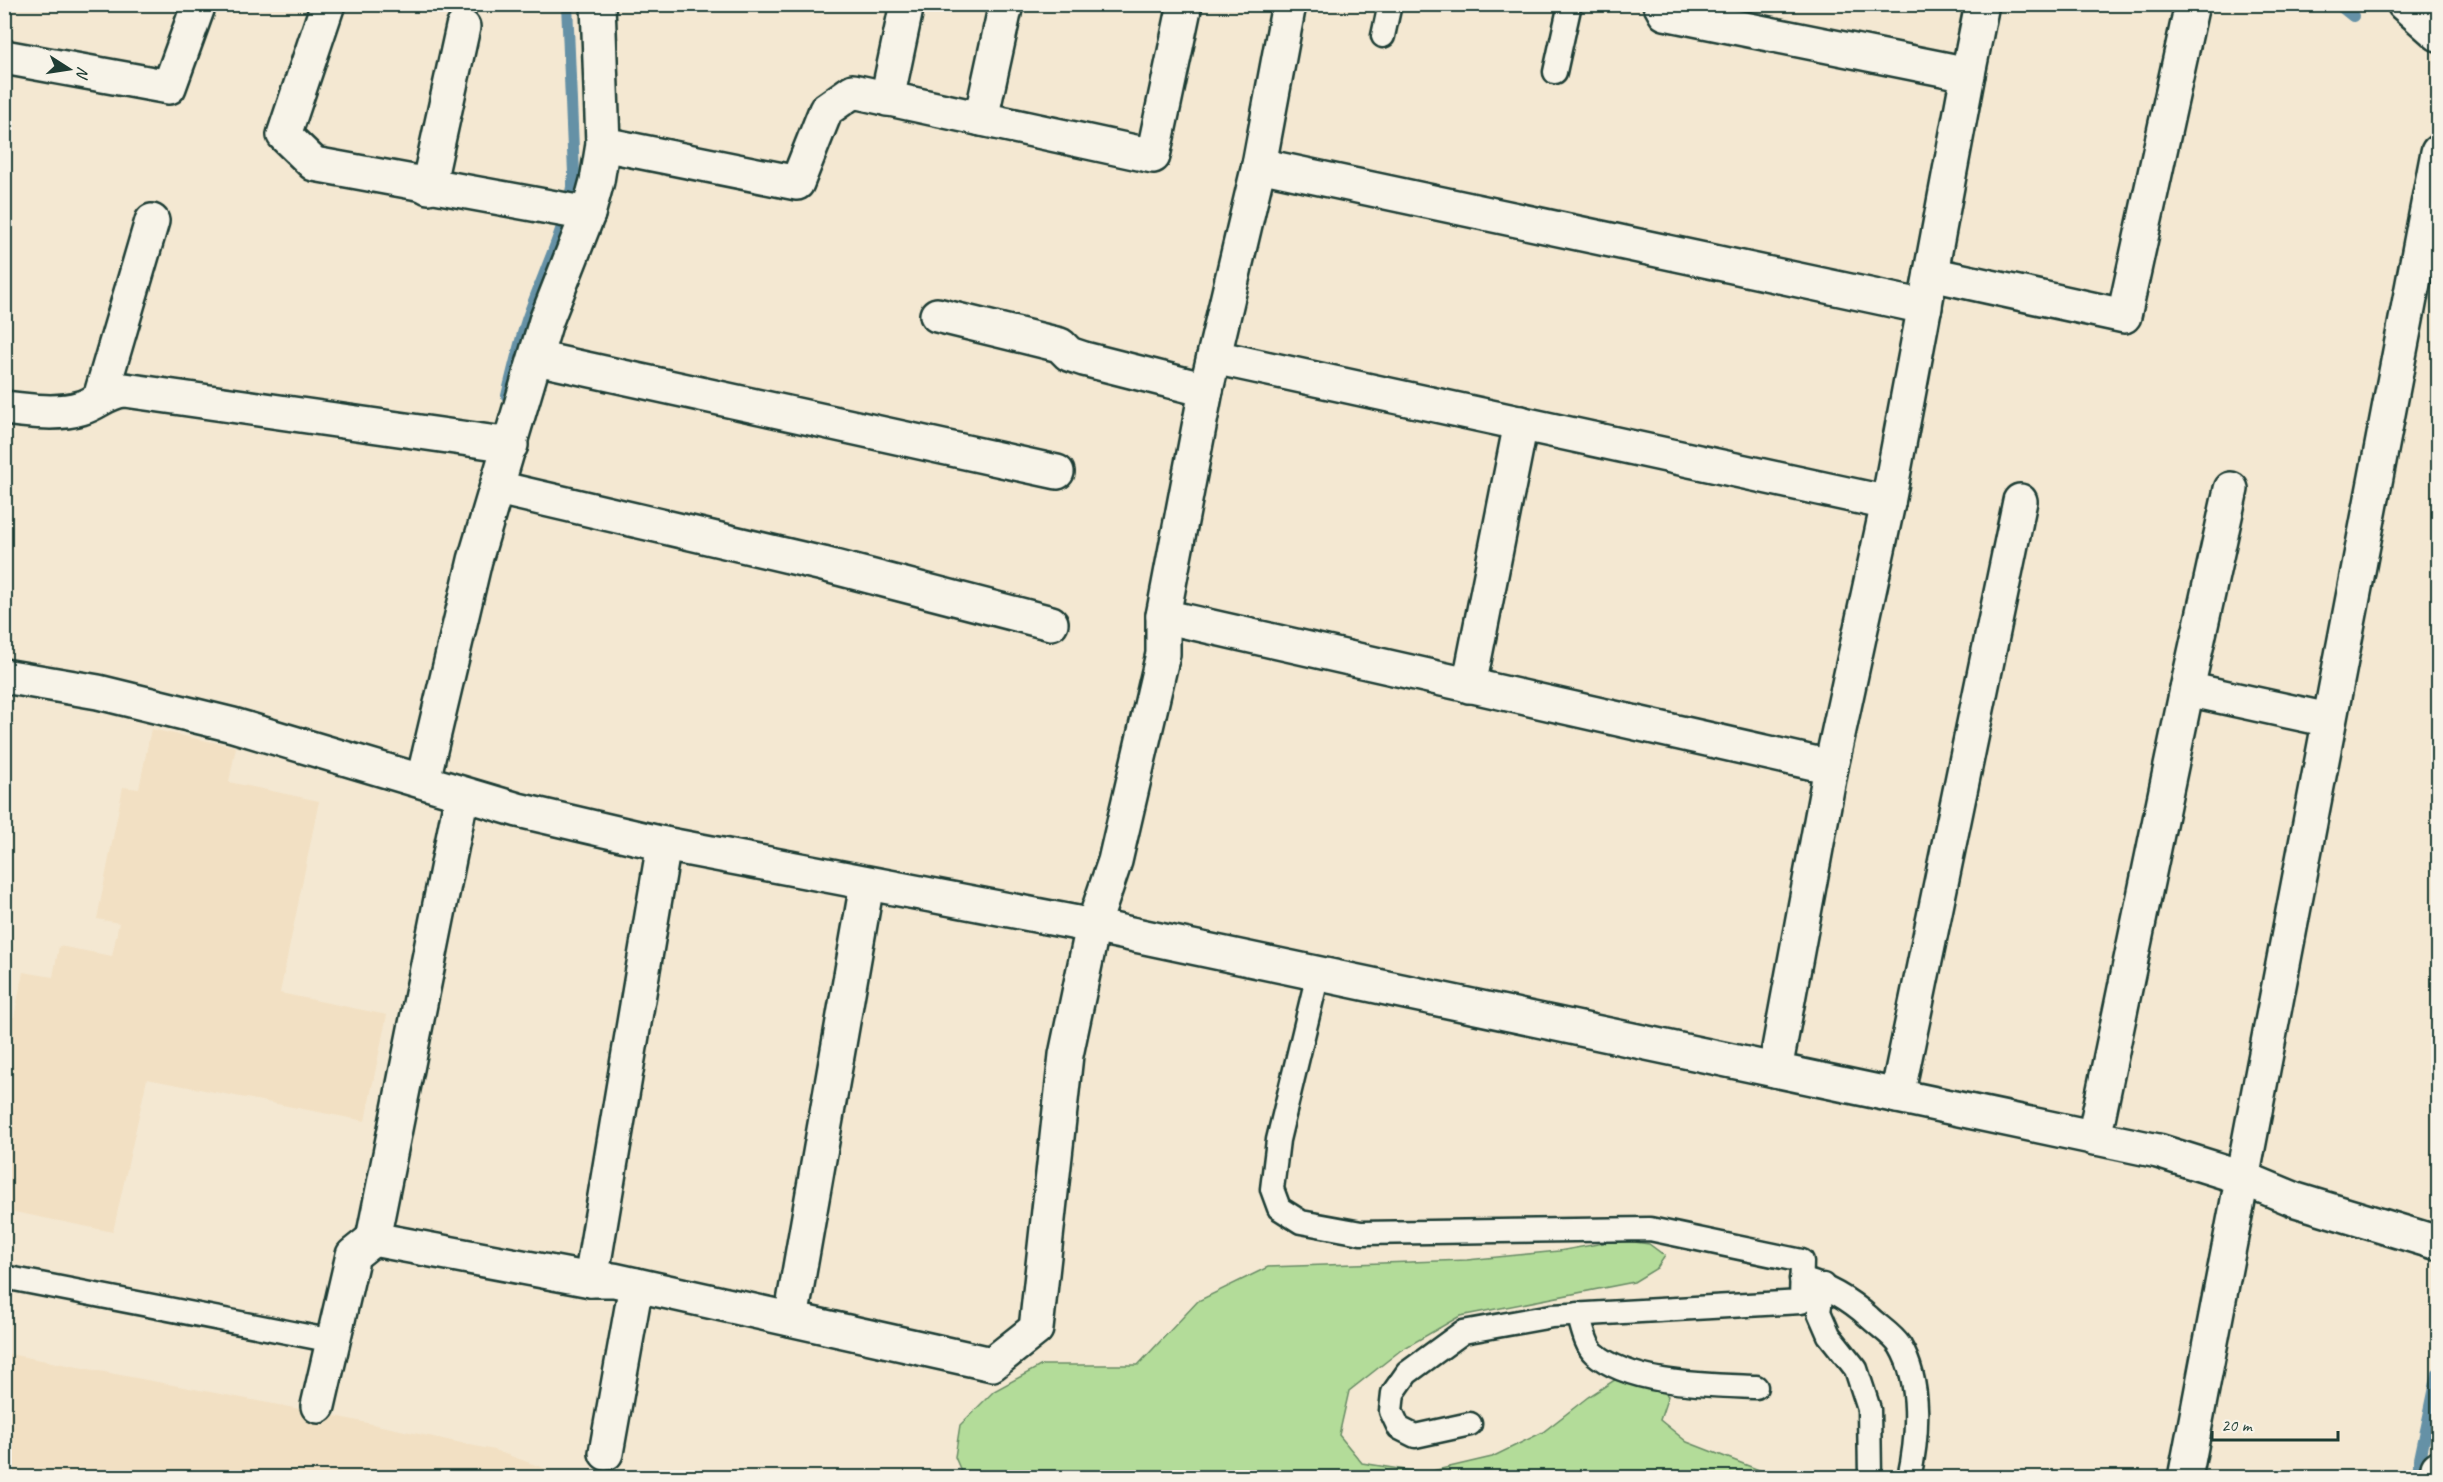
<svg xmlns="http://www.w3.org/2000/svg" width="2443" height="1482" viewBox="0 0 2443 1482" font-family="Caveat,sans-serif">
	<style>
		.built { fill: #f2e0c3 }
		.green { fill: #b3dc99; stroke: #698c66; stroke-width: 1.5 }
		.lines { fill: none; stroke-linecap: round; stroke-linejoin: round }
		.stream { stroke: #6591a6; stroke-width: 12 }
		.lane-casing { stroke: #1f3d34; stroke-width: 27 }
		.street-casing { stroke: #1f3d34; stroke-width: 38 }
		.secondary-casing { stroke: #1f3d34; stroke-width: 38 }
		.lane { stroke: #f7f3e8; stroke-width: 22 }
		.street { stroke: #f7f3e8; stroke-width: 33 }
		.secondary { stroke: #f7f3e8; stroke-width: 33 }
	</style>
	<rect width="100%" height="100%" fill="#f4e8d2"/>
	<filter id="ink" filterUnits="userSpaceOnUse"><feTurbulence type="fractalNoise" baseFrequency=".0167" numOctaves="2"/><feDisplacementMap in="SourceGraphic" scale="12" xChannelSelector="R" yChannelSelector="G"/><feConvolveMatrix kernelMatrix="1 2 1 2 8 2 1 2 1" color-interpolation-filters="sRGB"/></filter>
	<g filter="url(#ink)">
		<g class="built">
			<path d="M 151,729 L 236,747 L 229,782 L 319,801 L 280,993 L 387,1015 L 365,1121 L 147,1079 L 113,1232 L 5,1210 L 5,1016 L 14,1017 L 23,972 L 53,977 L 59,946 L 112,956 L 119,923 L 97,919 L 123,787 L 139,789 Z"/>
			<path d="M 4,1353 L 316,1412 L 494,1450 L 569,1477 L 5,1477 Z"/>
		</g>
		<path class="green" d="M 1620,1240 L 1649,1244 L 1665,1256 L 1657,1268 L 1634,1282 L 1460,1316 L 1401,1350 L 1349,1391 L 1339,1435 L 1362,1463 L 1424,1473 L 1492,1457 L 1543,1432 L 1588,1397 L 1627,1372 L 1653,1384 L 1668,1396 L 1660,1420 L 1687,1442 L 1777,1477 L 964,1478 L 955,1457 L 960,1425 L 994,1391 L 1042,1365 L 1138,1365 L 1198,1301 L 1268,1267 L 1467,1260 L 1559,1251 Z"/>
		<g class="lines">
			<g class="stream">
				<path d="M 2338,4 L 2353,16"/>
				<path d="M 507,396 C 513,371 519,345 527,320 C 544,271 568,225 574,174 L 567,4"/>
				<path d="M 2416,1478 L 2438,1373"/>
			</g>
			<g class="lane-casing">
				<g id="lane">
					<path d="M 1383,36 L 1390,4"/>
					<path d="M 1555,72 L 1570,4"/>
					<path d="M 1318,974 L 1278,1140 L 1272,1189 L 1279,1208 L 1301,1222 L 1361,1233 L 1650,1229 L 1802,1261 L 1801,1302 L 1552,1316 L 1463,1332 L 1407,1373 L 1393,1393 L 1391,1411 L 1399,1428 L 1415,1436 L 1470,1424"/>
					<path d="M 4,1277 L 333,1341"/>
					<path d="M 1801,1279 C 1827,1286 1849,1299 1869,1317 C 1878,1326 1893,1335 1900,1346 C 1922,1383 1918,1437 1909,1478"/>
					<path d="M 1823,1285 L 1819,1312 L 1829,1335 L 1856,1369 L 1869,1409 L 1870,1478"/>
					<path d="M 1578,1314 C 1582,1325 1585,1345 1594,1353 C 1630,1385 1710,1385 1756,1387"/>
				</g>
			</g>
			<g class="street-casing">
				<g id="street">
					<path d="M 328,4 L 284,135 L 314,164 L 588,214"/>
					<path d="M 1660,4 L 1665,13 L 1968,74 L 1888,503 L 1831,767 L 1775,1070"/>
					<path d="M 2404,4 L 2438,34"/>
					<path d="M 4,57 L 169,87 L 199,4"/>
					<path d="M 1968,74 L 1982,4"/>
					<path d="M 887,99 L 907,4"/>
					<path d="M 981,119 L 1006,4"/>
					<path d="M 603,144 L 797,183 L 826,110 L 853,91 L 1153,156 L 1185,4"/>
					<path d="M 1259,165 L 1925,307"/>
					<path d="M 428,187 L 463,27"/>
					<path d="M 1931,274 L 2124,316 L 2192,4"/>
					<path d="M 937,315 L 1060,345 L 1069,354 L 1084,359 L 1206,390"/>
					<path d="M 1214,357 L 1888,503"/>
					<path d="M 536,358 L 1057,472"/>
					<path d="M 100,398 L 152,221"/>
					<path d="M 4,408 C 29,411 58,415 81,408 C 98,403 107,391 125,390 L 511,445"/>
					<path d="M 498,488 L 823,564 L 1051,623"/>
					<path d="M 1163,616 L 1831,767"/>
					<path d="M 4,676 L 98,692 L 233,725 L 518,810 L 664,844 L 1093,926 L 2158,1151 L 2241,1177 L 2296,1200 L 2438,1243"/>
					<path d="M 1469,686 L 1521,423"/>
					<path d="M 2187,689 L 2231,489"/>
					<path d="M 423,780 L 475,560 L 546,321 L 588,214 L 597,181 L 603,144 L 598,4"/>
					<path d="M 462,794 L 373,1239 L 591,1280 L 614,1280 L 992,1364 L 1036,1329 L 1066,1055 L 1093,926 L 1115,861 L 1163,654 L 1163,616 L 1206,390 L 1259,165 L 1289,4"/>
					<path d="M 1897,1096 L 2020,501"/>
					<path d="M 2094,1138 L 2187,689 L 2329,720"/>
					<path d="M 591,1280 L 664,844"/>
					<path d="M 791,1319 L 867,884"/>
					<path d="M 318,1406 L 353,1255 L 373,1239"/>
					<path d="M 606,1453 L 636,1285"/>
					<path d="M 2436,1478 L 2438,1468"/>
				</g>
			</g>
			<g class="secondary-casing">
				<path id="secondary" d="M 2185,1478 L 2438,152"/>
			</g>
			<use href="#lane" class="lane"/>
			<use href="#street" class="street"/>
			<use href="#secondary" class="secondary"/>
		</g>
	</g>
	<rect width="2443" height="1482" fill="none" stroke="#f7f3e8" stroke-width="24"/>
	<rect x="12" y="12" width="2419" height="1458" fill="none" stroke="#1f3d34" stroke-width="2" filter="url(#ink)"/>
	<g transform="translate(69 69) rotate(102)" stroke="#f7f3e8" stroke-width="4.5" paint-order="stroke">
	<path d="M0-4.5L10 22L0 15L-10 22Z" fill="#1f3d34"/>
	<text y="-9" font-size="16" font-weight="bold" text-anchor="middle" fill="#1f3d34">N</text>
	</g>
	<path d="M2212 1431v9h126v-9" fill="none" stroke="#1f3d34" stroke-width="3"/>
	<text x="2221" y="1431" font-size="18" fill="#1f3d34" stroke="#f7f3e8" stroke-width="4.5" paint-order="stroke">20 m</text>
</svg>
